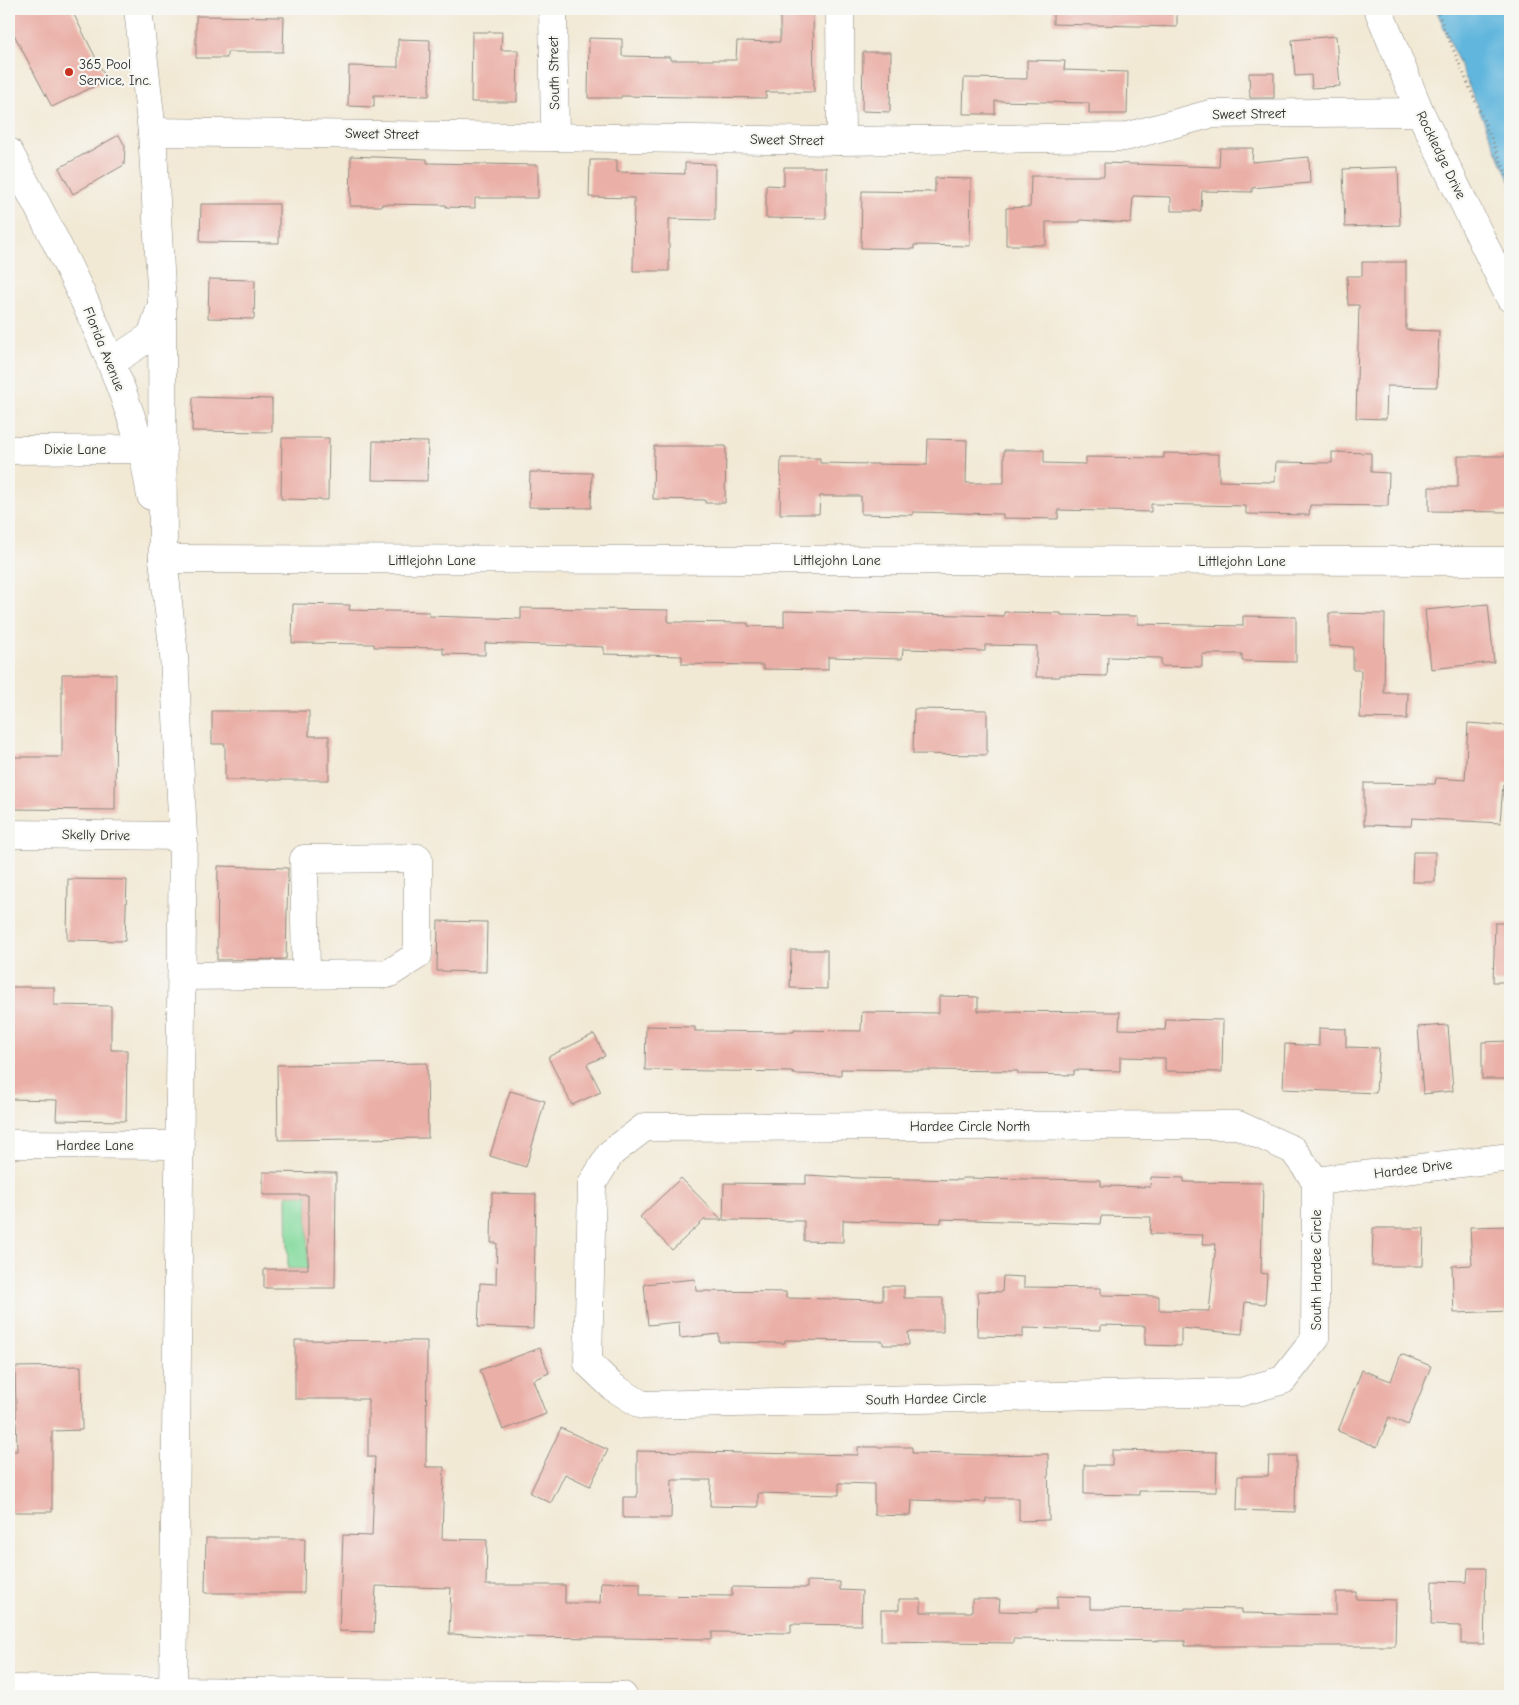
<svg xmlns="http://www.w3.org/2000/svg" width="1519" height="1705" viewBox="0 0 1519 1705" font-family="'Comic Neue',sans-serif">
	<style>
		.green { fill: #84da9d; stroke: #588264 }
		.water { fill: #61b6dd; stroke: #467084 }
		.building { fill: #eaafa6 }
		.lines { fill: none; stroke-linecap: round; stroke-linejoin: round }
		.minor-casing { stroke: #8e8a80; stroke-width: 29 }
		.path { stroke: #8e8a80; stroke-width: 3; stroke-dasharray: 1 4; stroke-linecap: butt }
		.minor { stroke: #fff; stroke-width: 28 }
		.poi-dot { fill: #c8321e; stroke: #f6f6f2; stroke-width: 2 }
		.labels { text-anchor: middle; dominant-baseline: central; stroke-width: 4.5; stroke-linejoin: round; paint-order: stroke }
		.poi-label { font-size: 14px; fill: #2b2b2b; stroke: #f6f6f2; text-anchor: start }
		.street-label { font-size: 14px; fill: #2b2b2b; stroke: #f6f6f2 }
	</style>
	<rect width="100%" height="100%" fill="#f6f6f2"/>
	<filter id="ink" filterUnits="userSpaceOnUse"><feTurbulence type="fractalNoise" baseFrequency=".02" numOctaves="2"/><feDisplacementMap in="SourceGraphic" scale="10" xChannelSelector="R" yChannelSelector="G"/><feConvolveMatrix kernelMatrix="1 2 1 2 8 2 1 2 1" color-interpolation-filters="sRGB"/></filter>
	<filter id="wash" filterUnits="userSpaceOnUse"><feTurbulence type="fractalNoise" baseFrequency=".0096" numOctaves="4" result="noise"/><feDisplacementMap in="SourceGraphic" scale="20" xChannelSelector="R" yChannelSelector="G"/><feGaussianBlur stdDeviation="1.12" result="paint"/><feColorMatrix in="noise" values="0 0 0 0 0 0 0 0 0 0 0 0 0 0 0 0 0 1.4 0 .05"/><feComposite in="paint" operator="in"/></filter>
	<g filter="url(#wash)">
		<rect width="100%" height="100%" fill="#f2e9d5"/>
		<path class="green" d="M 287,1195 L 308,1195 L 308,1269 L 288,1269 Z"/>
		<path class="water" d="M 1436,9 L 1510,9 L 1510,182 Z"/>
		<g id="blocks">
			<g class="building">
				<path d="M 9,9 L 71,9 L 107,80 L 52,107 L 9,25 Z"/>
				<path d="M 780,9 L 813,9 L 814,92 L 766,92 L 766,98 L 621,96 L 621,98 L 588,98 L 589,38 L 622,39 L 622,56 L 670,57 L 670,60 L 736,60 L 737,41 L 780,42 Z"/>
				<path d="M 1053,9 L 1177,9 L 1177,27 L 1053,24 Z"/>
				<path d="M 196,16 L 284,17 L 283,52 L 227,52 L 227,58 L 196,58 Z"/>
				<path d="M 472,32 L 502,32 L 501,50 L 518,50 L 517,102 L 471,102 Z"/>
				<path d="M 1336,36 L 1340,86 L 1312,88 L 1311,75 L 1295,76 L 1292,40 Z"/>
				<path d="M 398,39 L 430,40 L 429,96 L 374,95 L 374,107 L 348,106 L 349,66 L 398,67 Z"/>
				<path d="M 863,52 L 891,52 L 890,112 L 862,111 Z"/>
				<path d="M 1027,60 L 1065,61 L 1064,70 L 1128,72 L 1127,114 L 1089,114 L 1089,103 L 995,101 L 995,114 L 963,114 L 964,78 L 1027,79 Z"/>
				<path d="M 1249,73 L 1274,73 L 1274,98 L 1250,98 Z"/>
				<path d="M 119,135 L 125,146 L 124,165 L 73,194 L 59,168 Z"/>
				<path d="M 1220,148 L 1253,148 L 1252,162 L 1309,157 L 1310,183 L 1252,188 L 1252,192 L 1202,191 L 1201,211 L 1171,211 L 1171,197 L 1133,196 L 1131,223 L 1080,220 L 1080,222 L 1046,222 L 1046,245 L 1006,245 L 1006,208 L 1030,207 L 1031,176 L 1104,176 L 1104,163 L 1219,167 Z"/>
				<path d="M 351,156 L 427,159 L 427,163 L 538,165 L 538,198 L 475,198 L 475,208 L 446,207 L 446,205 L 382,204 L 382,206 L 350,206 Z"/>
				<path d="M 590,160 L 617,160 L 617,172 L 685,174 L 685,163 L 715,164 L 715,220 L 669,219 L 669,271 L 633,271 L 634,198 L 589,197 Z"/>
				<path d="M 784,167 L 826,167 L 826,219 L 766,218 L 766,185 L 784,186 Z"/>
				<path d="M 1398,167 L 1400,225 L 1345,227 L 1343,169 Z"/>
				<path d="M 935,178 L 971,179 L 970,246 L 914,245 L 914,249 L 861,248 L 862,191 L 935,192 Z"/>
				<path d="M 201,204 L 279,204 L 279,243 L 200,242 Z"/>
				<path d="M 1362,262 L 1406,262 L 1406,330 L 1439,331 L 1437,387 L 1387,386 L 1386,419 L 1356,418 L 1359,305 L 1348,305 L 1347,276 L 1362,276 Z"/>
				<path d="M 209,279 L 255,280 L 254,319 L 208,318 Z"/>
				<path d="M 193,397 L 272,399 L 272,432 L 192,431 Z"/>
				<path d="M 282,438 L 329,438 L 328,500 L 281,499 Z"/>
				<path d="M 928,439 L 967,440 L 966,483 L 1004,483 L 1004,450 L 1044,450 L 1044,463 L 1086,464 L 1086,457 L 1164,458 L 1164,453 L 1219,454 L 1219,481 L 1275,482 L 1276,462 L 1332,463 L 1332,452 L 1371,453 L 1371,472 L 1389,473 L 1388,506 L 1310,505 L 1309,515 L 1246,514 L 1246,506 L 1151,504 L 1151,512 L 1058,510 L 1058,519 L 1003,518 L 1003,514 L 913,512 L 913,515 L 861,514 L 861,496 L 820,496 L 819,514 L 780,514 L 781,458 L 820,458 L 820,463 L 927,465 Z"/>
				<path d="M 373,441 L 428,442 L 427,481 L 372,480 Z"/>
				<path d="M 654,446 L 726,446 L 725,503 L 705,503 L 705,500 L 653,499 Z"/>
				<path d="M 1458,456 L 1509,456 L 1508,512 L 1429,511 L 1429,487 L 1458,487 Z"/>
				<path d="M 530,472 L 592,473 L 591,508 L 529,507 Z"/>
				<path d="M 293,604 L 350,605 L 349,610 L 429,612 L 429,616 L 521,619 L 521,608 L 668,610 L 668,622 L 748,623 L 748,626 L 784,627 L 784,611 L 1004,616 L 1004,612 L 1061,613 L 1061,615 L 1138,616 L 1138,624 L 1243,626 L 1243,616 L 1296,617 L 1296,662 L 1242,661 L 1242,654 L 1202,654 L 1202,667 L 1161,666 L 1161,658 L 1108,657 L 1107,676 L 1060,675 L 1060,677 L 1036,677 L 1037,646 L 985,645 L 985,651 L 903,649 L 902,659 L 828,657 L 828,670 L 763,669 L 763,665 L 682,664 L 682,656 L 604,654 L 604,647 L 485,643 L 485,655 L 443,654 L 443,648 L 374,647 L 374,644 L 292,643 Z"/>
				<path d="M 1488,604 L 1494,662 L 1431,669 L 1425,610 Z"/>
				<path d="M 1329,613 L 1385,614 L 1384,693 L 1408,693 L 1407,719 L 1360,718 L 1361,670 L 1353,670 L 1353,647 L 1329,646 Z"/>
				<path d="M 62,674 L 116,674 L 115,810 L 9,809 L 9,757 L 62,757 Z"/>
				<path d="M 914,709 L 987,710 L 987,755 L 913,754 Z"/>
				<path d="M 212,711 L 309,711 L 309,736 L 329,736 L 329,780 L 225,780 L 225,744 L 212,744 Z"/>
				<path d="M 1468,723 L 1510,726 L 1510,784 L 1503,784 L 1500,823 L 1412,818 L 1411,826 L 1364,825 L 1364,783 L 1435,784 L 1436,778 L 1465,780 Z"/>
				<path d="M 1413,852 L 1435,852 L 1435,882 L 1412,882 Z"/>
				<path d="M 218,866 L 288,868 L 286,959 L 217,960 Z"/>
				<path d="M 68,879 L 127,880 L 125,941 L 67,940 Z"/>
				<path d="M 438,921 L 487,922 L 486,972 L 437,971 Z"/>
				<path d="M 1495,923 L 1510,923 L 1510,982 L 1493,982 Z"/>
				<path d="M 791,950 L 827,950 L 827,989 L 790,988 Z"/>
				<path d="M 9,987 L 54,987 L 54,1005 L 111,1006 L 111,1050 L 127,1050 L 126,1121 L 56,1120 L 57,1100 L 9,1099 Z"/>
				<path d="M 939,996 L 978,997 L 978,1011 L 1120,1012 L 1119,1029 L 1165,1030 L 1166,1019 L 1223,1020 L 1222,1072 L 1165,1071 L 1165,1058 L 1120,1057 L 1120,1071 L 1074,1070 L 1074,1075 L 1018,1074 L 1018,1071 L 923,1070 L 841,1069 L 841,1075 L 793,1074 L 793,1072 L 645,1070 L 646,1026 L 695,1027 L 695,1031 L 794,1032 L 794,1030 L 861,1031 L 862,1012 L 939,1013 Z"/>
				<path d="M 1448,1025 L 1453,1091 L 1423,1094 L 1418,1027 Z"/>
				<path d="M 1319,1028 L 1346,1029 L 1346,1047 L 1379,1048 L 1376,1093 L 1283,1089 L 1285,1044 L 1319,1046 Z"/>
				<path d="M 594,1034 L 605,1056 L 587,1064 L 601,1092 L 572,1105 L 548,1057 Z"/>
				<path d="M 1510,1041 L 1510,1079 L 1482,1079 L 1482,1042 Z"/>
				<path d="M 427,1063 L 428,1138 L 278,1140 L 277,1065 Z"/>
				<path d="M 510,1091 L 545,1101 L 526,1167 L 490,1156 Z"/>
				<path d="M 263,1172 L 336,1173 L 335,1288 L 264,1288 L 264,1269 L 308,1269 L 308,1195 L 263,1195 Z"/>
				<path d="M 806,1175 L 858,1178 L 962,1180 L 962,1178 L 1101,1180 L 1101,1186 L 1150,1187 L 1151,1177 L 1184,1178 L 1184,1182 L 1263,1183 L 1261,1273 L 1267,1274 L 1265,1304 L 1245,1302 L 1242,1334 L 1181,1328 L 1181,1346 L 1145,1345 L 1145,1326 L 1101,1325 L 1101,1330 L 1023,1328 L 1023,1337 L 977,1336 L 978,1291 L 1002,1292 L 1003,1276 L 1024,1277 L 1024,1287 L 1101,1288 L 1101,1295 L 1159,1296 L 1159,1310 L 1209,1311 L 1216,1244 L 1202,1244 L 1203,1235 L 1150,1234 L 1151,1217 L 1101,1216 L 1100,1224 L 941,1219 L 941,1223 L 843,1220 L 843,1242 L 804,1241 L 804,1221 L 723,1220 L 724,1183 L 806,1184 Z"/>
				<path d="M 681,1178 L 722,1220 L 704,1220 L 672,1250 L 640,1217 Z"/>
				<path d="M 492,1193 L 536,1194 L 533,1329 L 478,1327 L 480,1283 L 496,1284 L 497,1243 L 491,1243 Z"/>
				<path d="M 1510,1226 L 1510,1311 L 1454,1313 L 1452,1266 L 1472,1265 L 1470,1227 Z"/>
				<path d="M 1373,1228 L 1424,1228 L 1423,1266 L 1372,1266 Z"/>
				<path d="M 695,1279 L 696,1291 L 786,1292 L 786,1298 L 883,1300 L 883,1286 L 904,1286 L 904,1298 L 943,1298 L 943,1332 L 908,1332 L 909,1345 L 883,1345 L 883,1341 L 785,1340 L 785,1343 L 719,1342 L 719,1334 L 680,1338 L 679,1322 L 648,1325 L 644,1284 Z"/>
				<path d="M 295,1340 L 427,1341 L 426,1467 L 444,1467 L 442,1539 L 487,1540 L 486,1585 L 565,1585 L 565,1603 L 600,1603 L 601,1582 L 640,1583 L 640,1595 L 732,1596 L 732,1587 L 807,1588 L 807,1581 L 840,1582 L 840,1590 L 862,1591 L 861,1625 L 791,1624 L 791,1633 L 712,1632 L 712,1639 L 508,1637 L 449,1634 L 451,1588 L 376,1586 L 374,1632 L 339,1631 L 343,1535 L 372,1536 L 375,1457 L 368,1457 L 368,1399 L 295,1399 Z"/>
				<path d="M 540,1348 L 549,1373 L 533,1380 L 546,1414 L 503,1430 L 480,1370 Z"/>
				<path d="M 1401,1354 L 1431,1366 L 1408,1425 L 1389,1417 L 1377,1447 L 1338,1431 L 1362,1370 L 1391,1381 Z"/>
				<path d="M 81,1366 L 82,1430 L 52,1431 L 52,1512 L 9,1512 L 9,1451 L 17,1451 L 15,1367 Z"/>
				<path d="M 561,1428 L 608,1450 L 590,1486 L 565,1474 L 551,1503 L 530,1493 Z"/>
				<path d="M 858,1447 L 912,1447 L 912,1453 L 987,1455 L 1048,1454 L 1049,1520 L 1019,1521 L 1019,1498 L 986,1498 L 986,1502 L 912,1500 L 911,1516 L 874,1515 L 874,1484 L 839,1483 L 839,1495 L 758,1493 L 758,1507 L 710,1506 L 711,1480 L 672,1480 L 671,1518 L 623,1518 L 623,1497 L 637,1497 L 637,1451 L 858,1455 Z"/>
				<path d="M 1112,1450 L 1217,1452 L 1216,1492 L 1139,1491 L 1139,1495 L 1084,1494 L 1084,1465 L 1112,1465 Z"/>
				<path d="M 1269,1456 L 1296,1456 L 1295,1512 L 1237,1510 L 1238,1476 L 1268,1476 Z"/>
				<path d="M 206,1538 L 305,1538 L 304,1593 L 205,1593 Z"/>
				<path d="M 1468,1568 L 1486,1568 L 1484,1644 L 1461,1644 L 1461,1626 L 1431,1625 L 1432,1581 L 1467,1582 Z"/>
				<path d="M 1336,1592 L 1356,1592 L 1356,1599 L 1396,1600 L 1395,1646 L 1185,1646 L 1185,1641 L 1090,1640 L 1013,1639 L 1013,1643 L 881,1641 L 881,1610 L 899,1610 L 899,1599 L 921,1599 L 921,1612 L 972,1612 L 972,1599 L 1000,1599 L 999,1611 L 1037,1612 L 1037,1609 L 1057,1609 L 1057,1596 L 1090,1597 L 1090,1609 L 1185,1610 L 1185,1608 L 1242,1609 L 1242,1613 L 1336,1615 Z"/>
			</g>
		</g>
	</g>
	<g filter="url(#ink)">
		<use href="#blocks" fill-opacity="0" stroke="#8e8a80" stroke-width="1"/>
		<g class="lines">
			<g class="minor-casing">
				<g id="minor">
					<path d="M 138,9 L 152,132 L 162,304 L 163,559 L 174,655 L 183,836 L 173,1696"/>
					<path d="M 553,9 L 555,137"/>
					<path d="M 840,9 L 841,141"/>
					<path d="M 1378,9 L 1420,112 L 1510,298"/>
					<path d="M 152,132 L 841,141 L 1125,137 L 1210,114 L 1420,112"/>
					<path d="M 9,152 C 60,247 110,344 141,448 C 146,463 148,480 151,496"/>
					<path d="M 112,362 L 151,336 L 160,310"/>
					<path d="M 9,450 L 142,449"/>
					<path d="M 163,559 L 1510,561"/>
					<path d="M 9,834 L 183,836"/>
					<path d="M 182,976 L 388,974 L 418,955 L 418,858 L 304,859 L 306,975"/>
					<path d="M 1238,1125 L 1293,1150 L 1316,1181 L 1315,1339 L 1283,1380 L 1241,1392 L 642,1405 L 613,1387 L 588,1363 L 592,1184 L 611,1153 L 645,1127 Z"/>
					<path d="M 9,1144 L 181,1145"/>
					<path d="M 1316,1181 L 1510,1157"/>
					<path d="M 9,1689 L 623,1696"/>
				</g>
			</g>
			<path class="path" d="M 1436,9 L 1510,182"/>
			<use href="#minor" class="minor"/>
		</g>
	</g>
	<circle class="poi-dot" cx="69" cy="72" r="5"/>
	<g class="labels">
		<g class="poi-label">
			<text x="79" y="64">365 Pool<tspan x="79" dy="16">Service, Inc.</tspan></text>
		</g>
		<g class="street-label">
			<text transform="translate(554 73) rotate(-91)">South Street</text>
			<text transform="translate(1249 114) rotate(-1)">Sweet Street</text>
			<text transform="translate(382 134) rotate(1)">Sweet Street</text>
			<text transform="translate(787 140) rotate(1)">Sweet Street</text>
			<text transform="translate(1441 155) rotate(64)">Rockledge Drive</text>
			<text transform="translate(104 349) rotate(68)">Florida Avenue</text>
			<text x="75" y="449">Dixie Lane</text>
			<text x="432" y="560">Littlejohn Lane</text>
			<text x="837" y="560">Littlejohn Lane</text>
			<text x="1242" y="561">Littlejohn Lane</text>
			<text transform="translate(96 835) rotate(1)">Skelly Drive</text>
			<text x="970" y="1126">Hardee Circle North</text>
			<text x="95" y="1145">Hardee Lane</text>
			<text transform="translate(1413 1169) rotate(-7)">Hardee Drive</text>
			<text transform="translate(1316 1270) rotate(-90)">South Hardee Circle</text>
			<text transform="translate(926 1399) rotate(-1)">South Hardee Circle</text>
		</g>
	</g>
	<rect width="1519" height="1705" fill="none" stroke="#f6f6f2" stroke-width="30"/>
</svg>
